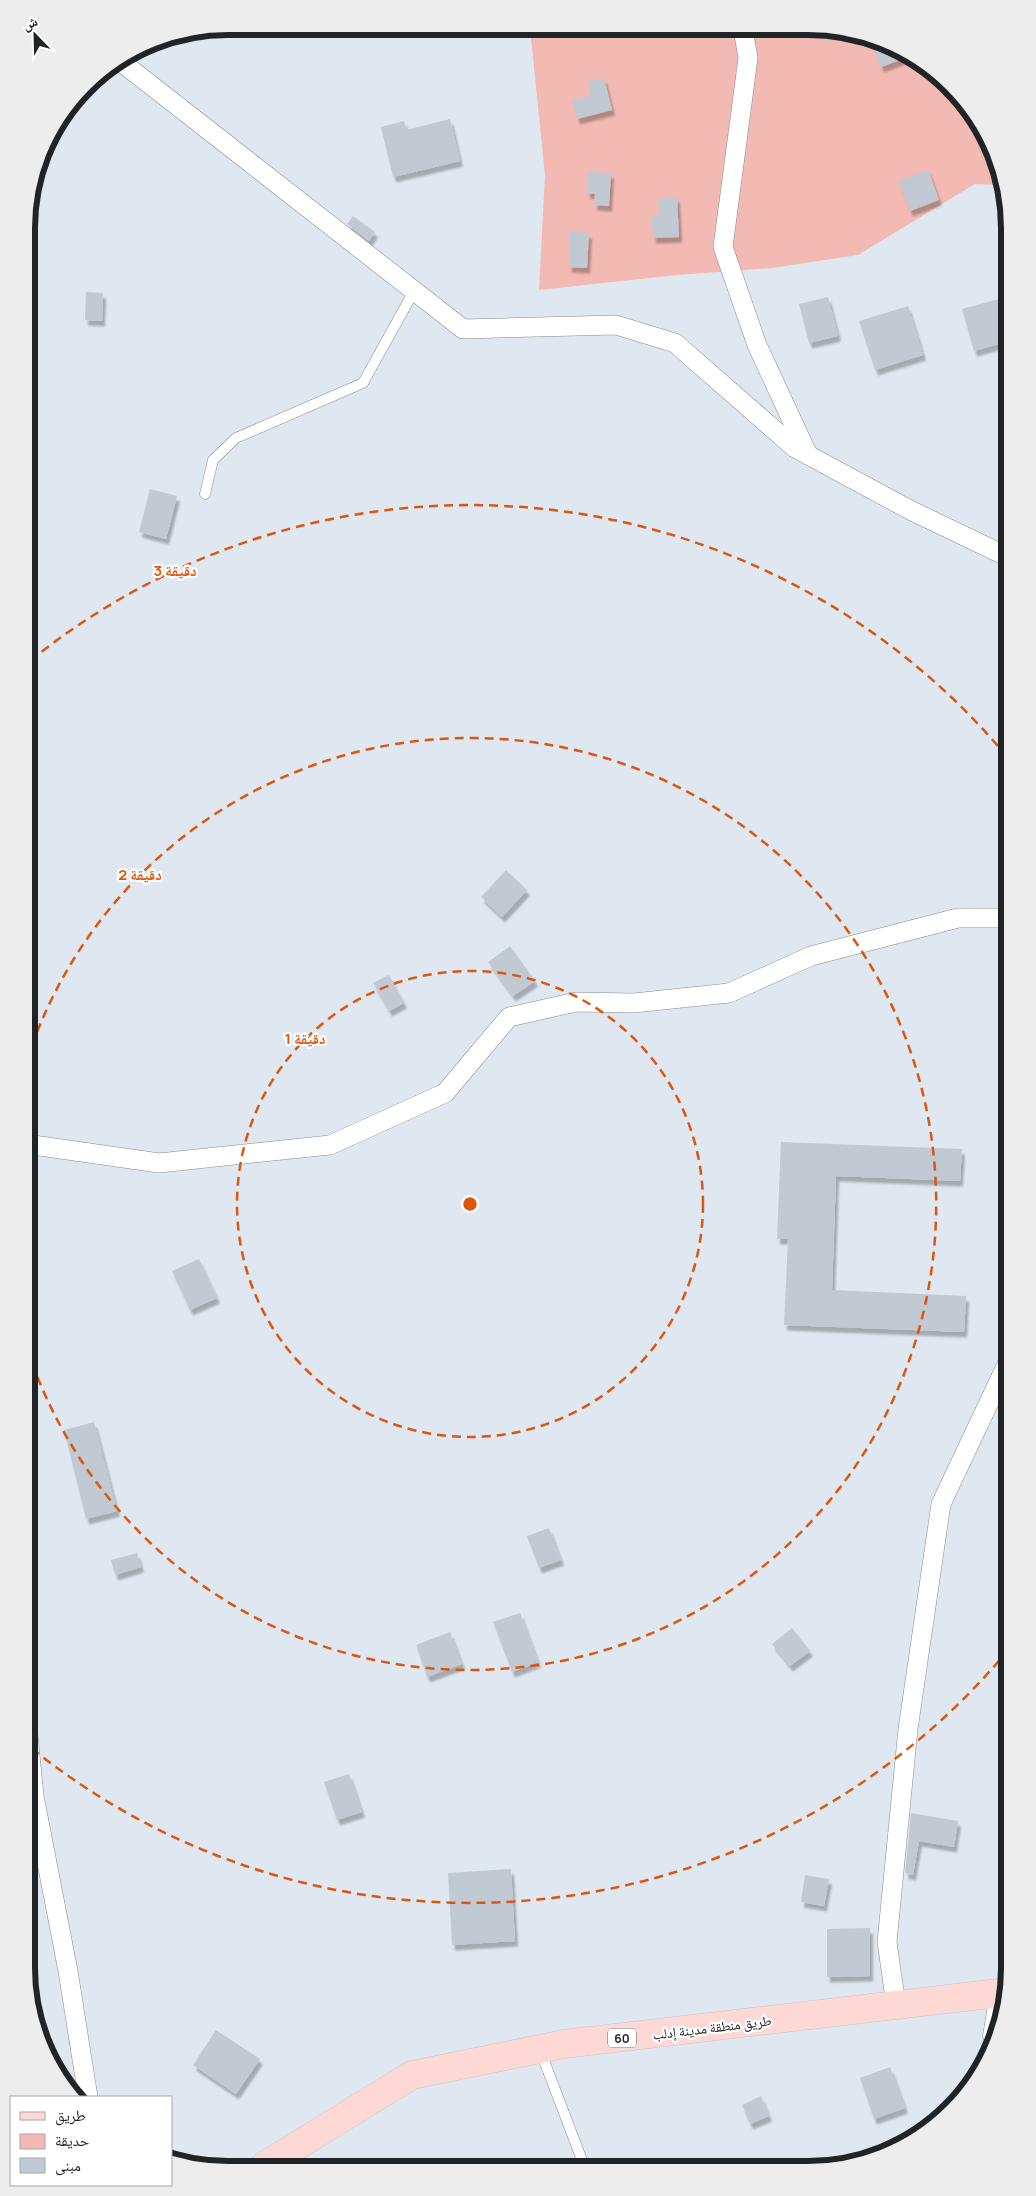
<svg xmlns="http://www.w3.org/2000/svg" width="1036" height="2196" viewBox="0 0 1036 2196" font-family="Manrope,'Noto Naskh Arabic',sans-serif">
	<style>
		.green { fill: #f3b9b3 }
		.building { fill: #c1cad2; filter: url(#shadow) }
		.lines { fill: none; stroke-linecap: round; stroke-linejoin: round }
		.lane-casing { stroke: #848c93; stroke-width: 11 }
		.street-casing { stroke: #848c93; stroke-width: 20 }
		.primary-casing { stroke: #c5c6c7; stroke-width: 29 }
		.lane { stroke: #fff; stroke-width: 10 }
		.street { stroke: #fff; stroke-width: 19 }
		.primary { stroke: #fdd8d4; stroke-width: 28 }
		.ring { fill: none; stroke: #de560d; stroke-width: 2.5; stroke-dasharray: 9 6 }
		.labels { text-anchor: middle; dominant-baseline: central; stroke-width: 4.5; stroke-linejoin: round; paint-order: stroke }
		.shield { fill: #fff; stroke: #646668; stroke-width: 1 }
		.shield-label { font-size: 12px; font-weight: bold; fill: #212427 }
		.street-label { font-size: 14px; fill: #212427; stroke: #fff }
		.rim { fill: none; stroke: #212427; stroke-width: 6 }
		.centre { fill: #de560d; stroke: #fff; stroke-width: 2.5 }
		.ring-label { font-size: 15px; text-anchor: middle; font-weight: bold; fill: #de560d; stroke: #fff; stroke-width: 4.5; stroke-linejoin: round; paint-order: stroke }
	</style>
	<defs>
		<filter id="shadow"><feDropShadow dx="3" dy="5.5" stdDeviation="1" flood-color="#0004"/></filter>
	</defs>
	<rect width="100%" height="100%" fill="#dfe8f0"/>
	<path class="green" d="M 530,28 L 847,30 L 897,47 L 941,77 L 983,127 L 1003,176 L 1004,185 L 975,184 L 858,255 L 772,268 L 677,275 L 539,290 L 545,175 Z"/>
	<g class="building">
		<path d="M 870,38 L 897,47 L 911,56 L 881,67 Z"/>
		<path d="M 604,78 L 612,110 L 577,119 L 572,100 L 591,96 L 588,82 Z"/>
		<path d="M 450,119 L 460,161 L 393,177 L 381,127 L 404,121 L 406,130 Z"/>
		<path d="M 928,170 L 939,200 L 910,211 L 899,181 Z"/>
		<path d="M 588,172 L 611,173 L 609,206 L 594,205 L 595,194 L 587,193 Z"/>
		<path d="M 677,197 L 679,237 L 653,238 L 652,216 L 659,215 L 658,199 Z"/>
		<path d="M 353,216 L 375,232 L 369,241 L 347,224 Z"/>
		<path d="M 570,231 L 589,233 L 587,268 L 569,267 Z"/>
		<path d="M 86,292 L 103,293 L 102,321 L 85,320 Z"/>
		<path d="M 1010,296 L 1010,341 L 974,351 L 962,309 Z"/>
		<path d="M 828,297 L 838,336 L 809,343 L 799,304 Z"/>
		<path d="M 908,306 L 923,355 L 875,370 L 859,321 Z"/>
		<path d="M 150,489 L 177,496 L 166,539 L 139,532 Z"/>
		<path d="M 506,870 L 527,890 L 502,917 L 481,897 Z"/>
		<path d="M 510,946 L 535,981 L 513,996 L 488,962 Z"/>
		<path d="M 389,975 L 404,1003 L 389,1011 L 373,983 Z"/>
		<path d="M 781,1142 L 962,1149 L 960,1181 L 836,1176 L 832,1290 L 966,1296 L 964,1332 L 784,1325 L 788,1239 L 777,1239 Z"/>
		<path d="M 199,1259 L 217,1298 L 190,1310 L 172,1271 Z"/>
		<path d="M 94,1422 L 117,1511 L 86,1519 L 64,1430 Z"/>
		<path d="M 549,1528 L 561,1560 L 539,1568 L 527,1536 Z"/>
		<path d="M 137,1553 L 141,1567 L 115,1575 L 111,1560 Z"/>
		<path d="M 520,1613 L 538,1662 L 512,1672 L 493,1622 Z"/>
		<path d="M 792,1628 L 810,1651 L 790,1666 L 772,1644 Z"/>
		<path d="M 450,1632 L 462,1664 L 427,1677 L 416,1645 Z"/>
		<path d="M 349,1774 L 362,1812 L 337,1820 L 324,1782 Z"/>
		<path d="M 911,1813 L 958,1821 L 954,1847 L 919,1841 L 913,1875 L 905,1873 Z"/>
		<path d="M 511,1869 L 515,1941 L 452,1945 L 448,1873 Z"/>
		<path d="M 805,1875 L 829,1879 L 824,1906 L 801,1902 Z"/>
		<path d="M 870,1928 L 870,1976 L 827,1977 L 827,1929 Z"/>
		<path d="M 216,2030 L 260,2059 L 236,2094 L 193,2065 Z"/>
		<path d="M 890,2067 L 905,2108 L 874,2119 L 860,2078 Z"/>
		<path d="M 761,2096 L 769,2116 L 750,2124 L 742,2105 Z"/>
	</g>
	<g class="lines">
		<g class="lane-casing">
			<g id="lane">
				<path d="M 205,494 L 213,460 L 236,438 L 363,383 L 414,291"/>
				<path d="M 993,2048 L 988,2036 L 995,1994"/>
				<path d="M 540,2050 L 585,2168"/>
			</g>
		</g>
		<g class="street-casing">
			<g id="street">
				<path d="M 743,29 L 748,58 L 723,247 L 757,345 L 808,455"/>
				<path d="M 120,61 L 463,329 L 616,325 L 675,343 L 795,448 L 912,511 L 1010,558"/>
				<path d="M 26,1144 L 159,1163 L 330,1145 L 445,1093 L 509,1017 L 576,1002 L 634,1003 L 729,993 L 811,956 L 958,918 L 1010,918"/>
				<path d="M 26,1714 L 34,1796 L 68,1971 L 88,2097"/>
				<path d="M 896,2005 L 887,1942 L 908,1729 L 941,1504 L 1009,1360"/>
			</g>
		</g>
		<g class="primary-casing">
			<path id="primary" d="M 264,2166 L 412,2075 L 564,2044 L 1007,1992"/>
		</g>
		<use href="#lane" class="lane"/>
		<use href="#street" class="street"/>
		<use href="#primary" class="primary"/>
	</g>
	<g class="ring">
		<circle cx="470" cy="1204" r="233"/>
		<path d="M27 1060A466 466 0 1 1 27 1348"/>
		<path d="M1009 1649A699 699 0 0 1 30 1747M30 661A699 699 0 0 1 1009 759"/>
	</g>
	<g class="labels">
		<rect class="shield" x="608" y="2028.5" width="28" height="19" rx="4"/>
		<g class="shield-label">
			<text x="622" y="2038">60</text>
		</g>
		<g class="street-label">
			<text transform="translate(712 2027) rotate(-7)">طريق منطقة مدينة إدلب</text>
		</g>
	</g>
	<path d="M0 0H1036V2196H0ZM228 35H808A193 193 0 0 1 1001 228V1968A193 193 0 0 1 808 2161H228A193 193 0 0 1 35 1968V228A193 193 0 0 1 228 35Z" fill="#ededee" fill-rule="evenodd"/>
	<path class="rim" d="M228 35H808A193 193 0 0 1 1001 228V1968A193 193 0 0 1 808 2161H228A193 193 0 0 1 35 1968V228A193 193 0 0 1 228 35Z"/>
	<circle cx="470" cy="1204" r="8" class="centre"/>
	<g class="ring-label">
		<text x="175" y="576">3 دقيقة</text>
		<text x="140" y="880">2 دقيقة</text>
		<text x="305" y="1044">1 دقيقة</text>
	</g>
	<rect x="10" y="2096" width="162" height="90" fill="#ffffff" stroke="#a6a7a9"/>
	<rect x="20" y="2112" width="25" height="8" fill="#fdd8d4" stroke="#a6a7a9"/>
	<text x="55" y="2121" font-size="15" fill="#212427">طريق</text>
	<rect x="20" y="2134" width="25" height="15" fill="#f3b9b3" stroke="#a6a7a9"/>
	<text x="55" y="2146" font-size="15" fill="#212427">حديقة</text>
	<rect x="20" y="2158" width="25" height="15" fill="#c1cad2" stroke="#a6a7a9"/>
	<text x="55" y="2171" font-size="15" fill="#212427">مبنى</text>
	<g transform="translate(35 35) rotate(337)" stroke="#ffffff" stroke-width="4" paint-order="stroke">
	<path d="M0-4L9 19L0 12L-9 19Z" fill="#212427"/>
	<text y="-8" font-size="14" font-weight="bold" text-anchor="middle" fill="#212427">ش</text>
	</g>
</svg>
